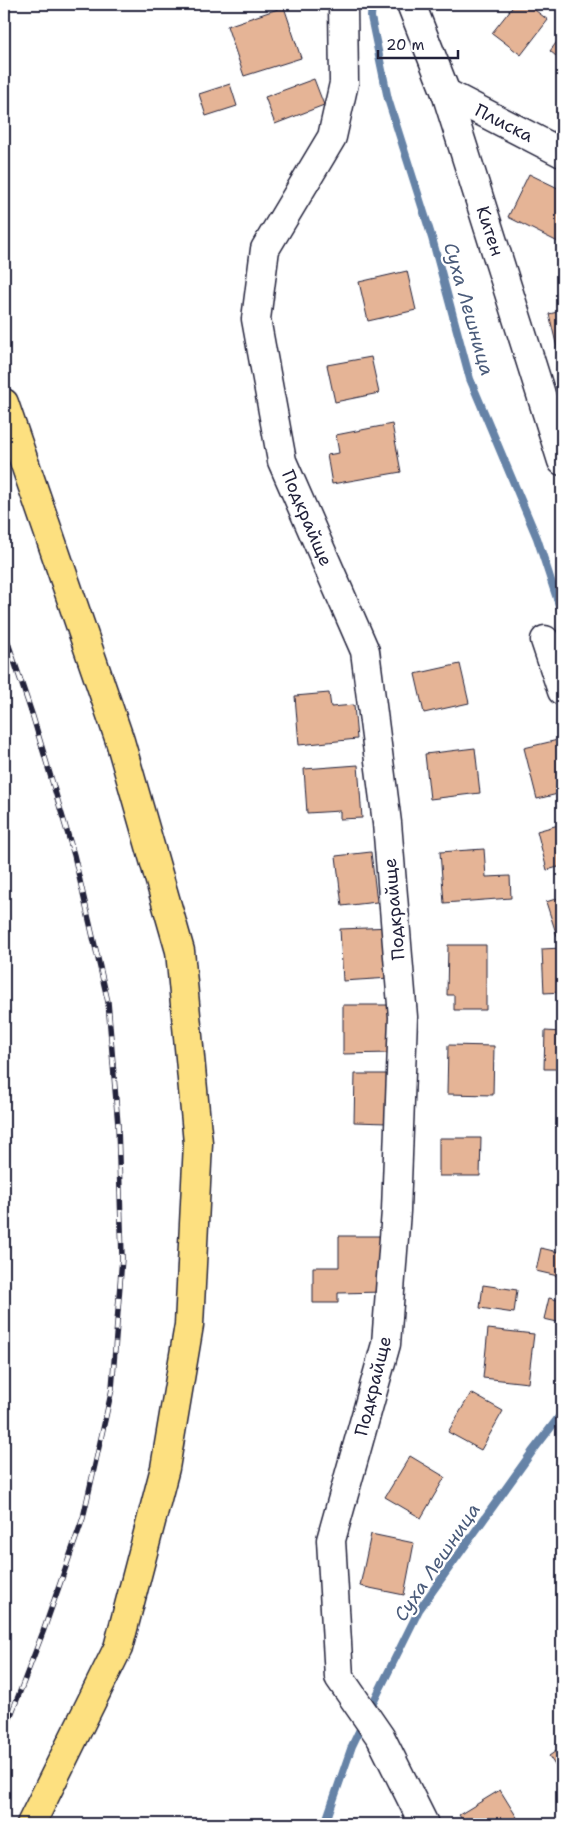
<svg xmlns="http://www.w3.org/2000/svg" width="566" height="1828" viewBox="0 0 566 1828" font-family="'Shantell Sans',sans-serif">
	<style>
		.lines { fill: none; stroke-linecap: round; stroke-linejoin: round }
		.stream { stroke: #6683a7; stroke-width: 8 }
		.building { fill: #e5b496; stroke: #22223b }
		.minor-casing { stroke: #22223b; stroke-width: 31 }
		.highway-casing { stroke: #22223b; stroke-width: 31 }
		.minor { stroke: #fff; stroke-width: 28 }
		.highway { stroke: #fde080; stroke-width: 28 }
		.rail-casing { stroke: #22223b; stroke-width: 5.5 }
		.rail { stroke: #fff; stroke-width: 4; stroke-dasharray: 11; stroke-linecap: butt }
		.labels { text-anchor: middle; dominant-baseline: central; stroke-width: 4.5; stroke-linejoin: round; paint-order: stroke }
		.street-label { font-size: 18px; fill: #22223b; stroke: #fff }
		.water-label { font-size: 19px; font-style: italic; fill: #4a5b7a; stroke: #fff }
	</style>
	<rect width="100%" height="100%" fill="#fff"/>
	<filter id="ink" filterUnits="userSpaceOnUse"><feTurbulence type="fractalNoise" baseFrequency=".02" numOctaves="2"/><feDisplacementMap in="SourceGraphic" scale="10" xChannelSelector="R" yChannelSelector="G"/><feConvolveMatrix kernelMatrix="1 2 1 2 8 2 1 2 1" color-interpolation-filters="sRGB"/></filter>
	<g filter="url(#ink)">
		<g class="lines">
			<g class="stream">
				<path d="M 372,4 L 371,17 L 388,99 L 432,238 L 470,379 L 537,538 L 562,614"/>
				<path d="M 369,1711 L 419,1610 L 532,1452 L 562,1413"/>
				<path d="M 325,1824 L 352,1746 L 363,1723"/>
			</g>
		</g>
		<g class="building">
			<path d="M 515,4 L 527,4 L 548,20 L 521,55 L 492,33 Z"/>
			<path d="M 284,7 L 301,58 L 244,76 L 227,26 Z"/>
			<path d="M 562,35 L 562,61 L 550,51 Z"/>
			<path d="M 314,79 L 324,105 L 275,124 L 265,97 Z"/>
			<path d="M 230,84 L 237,106 L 206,116 L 199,94 Z"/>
			<path d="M 529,174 L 562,190 L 562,244 L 508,217 Z"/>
			<path d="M 407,271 L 416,310 L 368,321 L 359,282 Z"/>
			<path d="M 562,311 L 562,351 L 558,352 L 549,314 Z"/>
			<path d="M 371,357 L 379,393 L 335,402 L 327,365 Z"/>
			<path d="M 392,424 L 401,472 L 332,484 L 327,455 L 339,453 L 336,435 Z"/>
			<path d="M 460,664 L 469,703 L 424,713 L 415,674 Z"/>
			<path d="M 329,693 L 331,707 L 354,705 L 357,739 L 299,745 L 295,696 Z"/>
			<path d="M 562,739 L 562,793 L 537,799 L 524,748 Z"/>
			<path d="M 475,748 L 480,793 L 430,799 L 425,754 Z"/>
			<path d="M 358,765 L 362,818 L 340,819 L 340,811 L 307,813 L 304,769 Z"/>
			<path d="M 562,824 L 562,866 L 547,870 L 537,831 Z"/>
			<path d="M 484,849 L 486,877 L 510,876 L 511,898 L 444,903 L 440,852 Z"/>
			<path d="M 371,852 L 377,902 L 342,906 L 336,856 Z"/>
			<path d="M 562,897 L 562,934 L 557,936 L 546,902 Z"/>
			<path d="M 393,927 L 390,978 L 343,981 L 340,929 Z"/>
			<path d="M 448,945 L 486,945 L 486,1010 L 454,1010 L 454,995 L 447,995 Z"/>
			<path d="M 562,948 L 562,992 L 544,993 L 542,949 Z"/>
			<path d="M 343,1005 L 391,1005 L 391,1053 L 343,1054 Z"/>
			<path d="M 545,1031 L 562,1032 L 562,1069 L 544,1069 Z"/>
			<path d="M 448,1045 L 494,1046 L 493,1095 L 447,1094 Z"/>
			<path d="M 355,1074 L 388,1074 L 387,1123 L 354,1122 Z"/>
			<path d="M 439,1138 L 481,1138 L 480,1176 L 439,1176 Z"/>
			<path d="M 339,1236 L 384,1236 L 384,1292 L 338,1293 L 338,1303 L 313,1303 L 313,1267 L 339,1267 Z"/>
			<path d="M 541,1248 L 562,1253 L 562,1277 L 536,1271 Z"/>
			<path d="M 483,1285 L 517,1290 L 514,1313 L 480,1308 Z"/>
			<path d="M 549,1298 L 562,1301 L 562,1323 L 544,1319 Z"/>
			<path d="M 488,1329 L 534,1334 L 528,1383 L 483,1378 Z"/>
			<path d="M 471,1393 L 503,1411 L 481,1450 L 448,1432 Z"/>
			<path d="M 410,1456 L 445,1477 L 421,1518 L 385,1497 Z"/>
			<path d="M 371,1534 L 414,1543 L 404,1595 L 360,1586 Z"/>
			<path d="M 562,1747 L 562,1776 L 549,1756 Z"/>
			<path d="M 500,1790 L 521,1824 L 465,1824 L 459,1815 Z"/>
		</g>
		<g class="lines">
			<g class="minor-casing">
				<g id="minor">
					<path d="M 343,4 L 344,83 L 332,137 L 265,249 L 256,319 L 282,461 L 365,651 L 387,823 L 403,1017 L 396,1211 L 386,1344 L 331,1540 L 339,1677 L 381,1738 L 424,1824"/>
					<path d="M 411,4 L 446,93 L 562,461"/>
					<path d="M 446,93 L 562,153"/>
					<path d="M 545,640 L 562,691"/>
				</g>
			</g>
			<g class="highway-casing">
				<path id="highway" d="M 4,403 L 120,741 L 180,951 L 198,1143 L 189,1325 L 165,1468 L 118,1648 L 31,1824"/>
			</g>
			<use href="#minor" class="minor"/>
			<use href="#highway" class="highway"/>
			<g class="rail-casing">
				<path id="rail" d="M 4,631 L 33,717 L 74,855 L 108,1002 L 118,1125 L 122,1258 L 112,1389 L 83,1518 L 43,1632 L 4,1733"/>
			</g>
			<use href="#rail" class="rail"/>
		</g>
	</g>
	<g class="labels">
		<g class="street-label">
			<text transform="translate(504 123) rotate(27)">Плиска</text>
			<text transform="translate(490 231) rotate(72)">Китен</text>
			<text transform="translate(307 518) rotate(67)">Подкрайще</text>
			<text transform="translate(394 909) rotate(-95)">Подкрайще</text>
			<text transform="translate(373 1386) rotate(-76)">Подкрайще</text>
		</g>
		<g class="water-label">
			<text transform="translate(469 309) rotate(74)">Суха Лешница</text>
			<text transform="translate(437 1562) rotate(-56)">Суха Лешница</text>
		</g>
	</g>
	<rect width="566" height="1828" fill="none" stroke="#fff" stroke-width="20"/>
	<rect x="10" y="10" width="546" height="1808" fill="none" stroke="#22223b" stroke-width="2" filter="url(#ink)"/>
	<path d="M378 50v8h80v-8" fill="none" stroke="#22223b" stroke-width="2.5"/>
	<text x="386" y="50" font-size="15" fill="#22223b" stroke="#ffffff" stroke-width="4" paint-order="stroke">20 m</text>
</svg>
